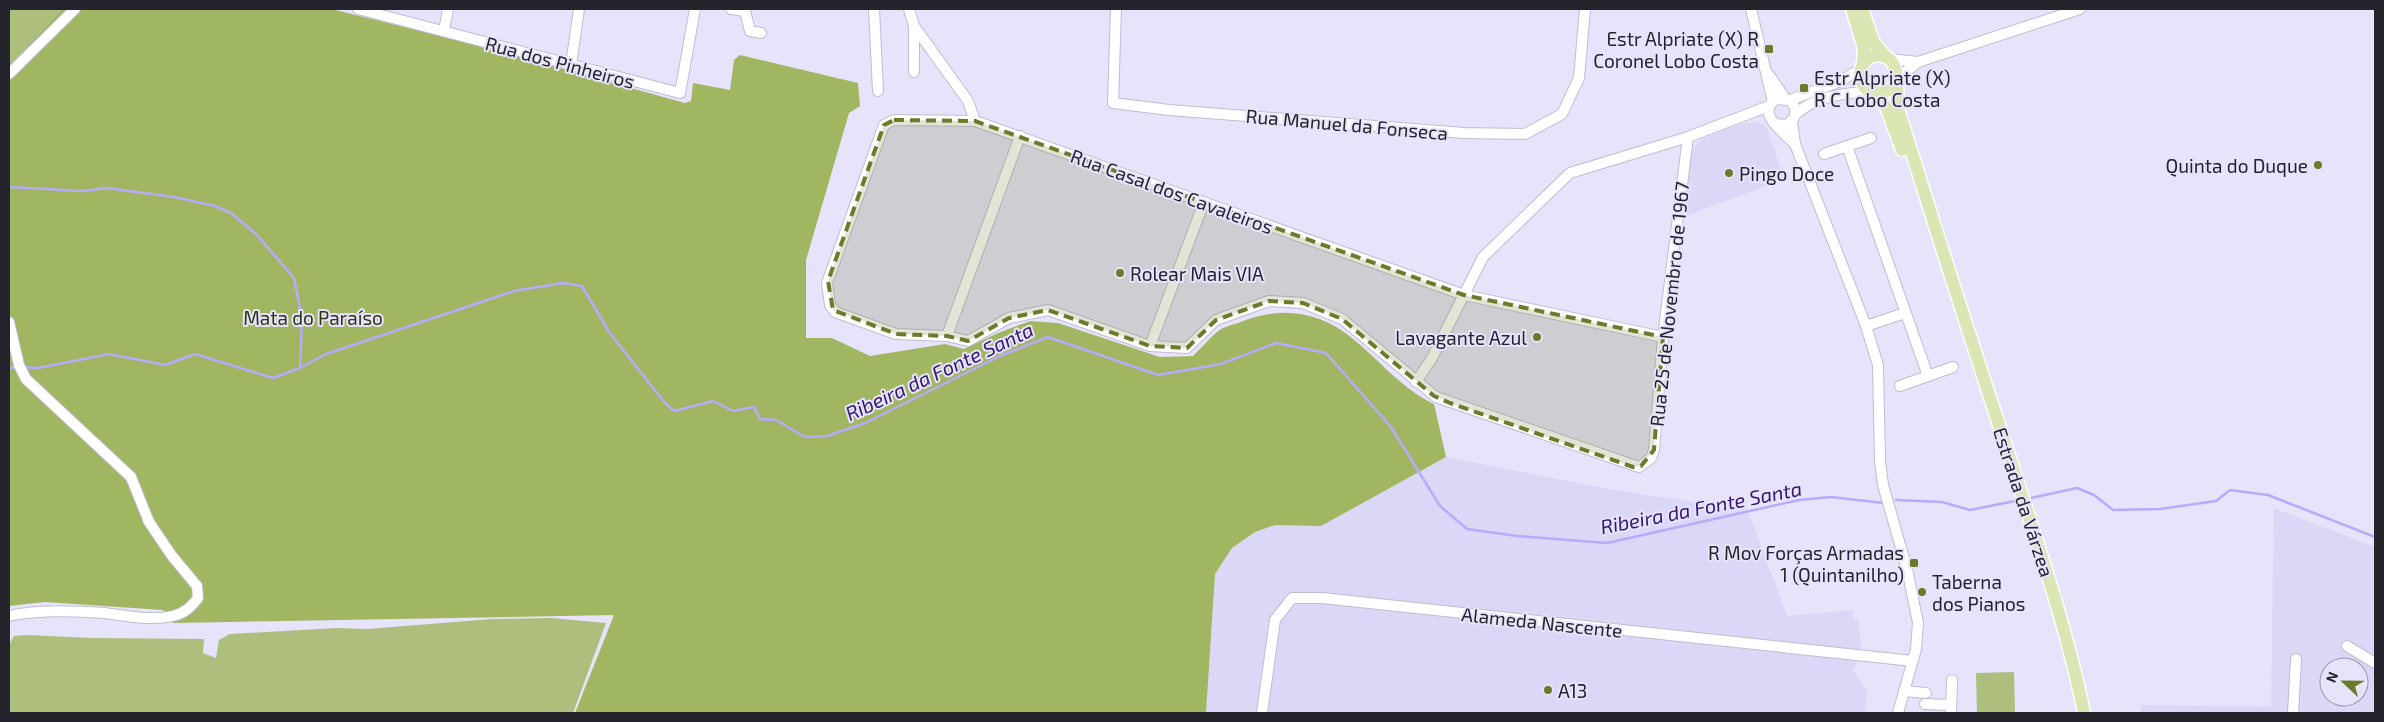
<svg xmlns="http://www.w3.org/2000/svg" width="2384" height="722" viewBox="0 0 2384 722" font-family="'Exo 2',sans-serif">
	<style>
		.built { fill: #dbd7f6; fill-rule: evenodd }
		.green { fill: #adbe7d }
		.forest { fill: #a1b661 }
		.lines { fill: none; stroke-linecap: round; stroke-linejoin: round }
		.stream { stroke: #b8abfb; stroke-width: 2.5 }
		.minor-casing { stroke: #bfbcd3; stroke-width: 12 }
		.major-casing { stroke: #fff; stroke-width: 15 }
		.minor { stroke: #fff; stroke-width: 10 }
		.major { stroke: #dae7b5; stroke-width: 12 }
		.marked { fill: #6a7c2b; fill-opacity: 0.2; stroke: #6a7c2b; stroke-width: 4; stroke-dasharray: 10 6; stroke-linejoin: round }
		.poi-dot { fill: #6a7c2b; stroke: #e6e3fb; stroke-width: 2 }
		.labels { text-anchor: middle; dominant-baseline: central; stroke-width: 4; stroke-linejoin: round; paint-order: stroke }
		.poi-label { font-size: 19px; fill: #25232c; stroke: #e6e3fb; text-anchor: start }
		.street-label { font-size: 19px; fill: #25232c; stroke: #e6e3fb }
		.park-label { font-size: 19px; fill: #2d3511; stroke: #e6e3fb }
		.water-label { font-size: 20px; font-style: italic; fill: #34156f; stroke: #e6e3fb }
	</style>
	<rect width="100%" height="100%" fill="#e6e3fb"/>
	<g class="built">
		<path d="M 1758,122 L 1766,126 L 1784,179 L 1683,217 L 1692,151 L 1696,145 L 1702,139 L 1736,125 Z"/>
		<path d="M 1446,457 L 1614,490 L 1720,506 L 1747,508 L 1787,616 L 1853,610 L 1853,619 L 1859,620 L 1861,650 L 1858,661 L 1853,670 L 1867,691 L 1865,713 L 1206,713 L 1215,574 L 1232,548 L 1255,532 L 1275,525 L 1321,526 Z"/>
		<path d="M 2274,508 L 2375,547 L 2375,713 L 2141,713 L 2141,705 L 2271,707 ZM 2329,667 L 2359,667 L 2359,697 L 2329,697 Z"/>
	</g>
	<g class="green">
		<path d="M 9,9 L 62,9 L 9,66 Z"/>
		<path d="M 552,618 L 606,623 L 573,713 L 9,713 L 9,645 L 14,636 L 26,635 L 93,638 L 204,639 L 203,653 L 216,658 L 219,640 L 230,634 L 336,628 L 368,629 L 492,619 Z"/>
		<path d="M 2014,672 L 2015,713 L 1977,713 L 1976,673 Z"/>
	</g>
	<path class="forest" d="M 62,9 L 331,9 L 466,42 L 685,103 L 691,101 L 693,83 L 730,90 L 734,60 L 740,55 L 858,83 L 860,106 L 849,113 L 806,260 L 806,338 L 832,338 L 870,356 L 945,344 L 964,349 L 998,333 L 1030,321 L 1058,323 L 1160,357 L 1193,356 C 1201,348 1209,339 1217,332 C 1223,327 1231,325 1238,323 C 1278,306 1317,310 1352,338 C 1379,360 1402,389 1434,404 L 1446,457 L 1321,526 L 1275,525 L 1255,532 L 1232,548 L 1215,574 L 1206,713 L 575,713 L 614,615 L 173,623 L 163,610 L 45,602 L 9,606 L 9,66 Z"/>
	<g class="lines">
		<g class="stream">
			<path d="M 9,187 L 82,191 L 107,188 L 174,197 L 215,206 L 231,213 L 256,234 L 294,278 L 302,319 L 300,368"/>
			<path d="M 22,367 L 38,368 L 109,354 L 165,365 L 195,354 L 273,378 L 300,368 L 326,354 L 514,291 L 563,283 L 582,286 L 609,332 L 664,402 L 674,411 L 713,401 L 733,411 L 754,407 L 760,419 L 776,420 L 805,437 L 827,436 L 865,423 L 1000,356 L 1048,337 L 1158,375 L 1221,364 L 1276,343 L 1326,353 L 1391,427 L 1440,506 L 1467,529 L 1517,536 L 1607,543 L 1799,500 L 1831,497 L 1883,503"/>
			<path d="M 9,368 L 17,367"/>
			<path d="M 2031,498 L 2077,488 L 2094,495 L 2113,510 L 2160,509 L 2216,501 L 2230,490 L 2268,495 L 2375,537"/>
			<path d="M 1896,500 L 1942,502 L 1970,510 L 2015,501"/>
		</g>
		<g class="minor-casing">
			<g id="minor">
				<path d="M 358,9 L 680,93 L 695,9"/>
				<path d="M 731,9 L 745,11 L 750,31 L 761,33"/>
				<path d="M 874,9 L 878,91"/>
				<path d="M 909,9 L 914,26 L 968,101 L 975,121"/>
				<path d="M 1116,9 L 1113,103 L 1169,110 L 1464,133 L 1525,134 L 1562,114 L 1579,78 L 1585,9"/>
				<path d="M 1751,9 L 1773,102"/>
				<path d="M 444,31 L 448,9"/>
				<path d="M 1890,59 L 1918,62"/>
				<path d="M 571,65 L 579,9"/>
				<path d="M 914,72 L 914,26"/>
				<path d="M 9,74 L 75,9"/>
				<path d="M 1769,75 L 1785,98"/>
				<path d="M 1897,79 L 1918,62 L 2080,9"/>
				<path d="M 1790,100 L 1841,81 L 1860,69"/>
				<path d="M 1796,114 C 1815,96 1843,94 1868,91"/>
				<path d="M 1792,122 L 1795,144 L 1866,326 L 1878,365 L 1880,461 L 1883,485 L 1907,569 L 1918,623 L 1916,649 L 1898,713"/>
				<path d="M 1775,124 L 1787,125 L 1794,118 L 1796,109 L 1790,100 L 1776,99 C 1755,113 1784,133 1795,144"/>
				<path d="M 1847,146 L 1928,376"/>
				<path d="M 1824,154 L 1871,138"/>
				<path d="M 9,322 L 19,365 L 26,379 L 131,477 L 149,522 L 172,556 L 197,586 L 198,598 C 191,607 185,613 173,616 C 151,621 127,616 104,613 C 77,611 35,610 9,616"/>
				<path d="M 1866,326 L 1905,313"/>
				<path d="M 947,336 L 1020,136"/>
				<path d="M 1663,337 L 1464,295 L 975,121 L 894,120 L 884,125 L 827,283 L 830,305 L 835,312 L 896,334 L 947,336 L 968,341 L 1009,318 L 1048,310 L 1150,346 L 1187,348 L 1216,320 L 1269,301 L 1303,303 L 1342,319 L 1436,397 L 1639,467 L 1651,458 L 1654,450 L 1663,337 L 1688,137"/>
				<path d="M 1150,346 L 1204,202"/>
				<path d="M 1416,382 L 1432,358 L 1483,257 L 1570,173 L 1688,137 L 1769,106"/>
				<path d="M 1900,386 L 1953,367"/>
				<path d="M 2347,646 L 2375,663"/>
				<path d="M 1904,691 L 1926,693"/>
				<path d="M 1925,704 L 1951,705"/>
				<path d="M 1262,713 L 1275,620 L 1292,598 L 1322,598 L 1913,661"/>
				<path d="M 1951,713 L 1952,680"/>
				<path d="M 2293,713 L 2296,659"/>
			</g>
		</g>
		<g class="major-casing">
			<g id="major">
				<path d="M 1852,9 L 1864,49 L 1863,63"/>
				<path d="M 1862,9 L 1874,43 L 1885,56"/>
				<path d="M 1896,84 C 1888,93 1880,95 1868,91 C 1851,76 1864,48 1886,57 C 1903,64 1894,98 1900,115 C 1935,227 1970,338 2007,449 C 2035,537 2066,623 2084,713"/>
				<path d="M 1875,93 L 1886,107 L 1902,150"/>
			</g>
		</g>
		<use href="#minor" class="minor"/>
		<use href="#major" class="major"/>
	</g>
	<path class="marked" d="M 894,120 L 975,121 L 1464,295 L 1663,337 L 1654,450 L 1641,466 L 1633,467 L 1450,403 L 1434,396 L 1342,319 L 1303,303 L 1269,301 L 1216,320 L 1187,348 L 1150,346 L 1048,310 L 1009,318 L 968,341 L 947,336 L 896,334 L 833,310 L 828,281 L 884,125 Z"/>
	<g class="poi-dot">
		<rect x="1764" y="44" width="10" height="10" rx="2.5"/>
		<rect x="1799" y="83" width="10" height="10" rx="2.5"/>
		<circle cx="2318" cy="165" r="5"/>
		<circle cx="1729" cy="173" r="5"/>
		<circle cx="1120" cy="273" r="5"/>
		<circle cx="1537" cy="337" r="5"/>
		<rect x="1909" y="558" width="10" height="10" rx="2.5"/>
		<circle cx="1922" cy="592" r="5"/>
		<circle cx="1548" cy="690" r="5"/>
	</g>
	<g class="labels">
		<g class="poi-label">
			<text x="1759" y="38" text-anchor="end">Estr Alpriate (X) R<tspan x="1759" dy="22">Coronel Lobo Costa</tspan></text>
			<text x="1814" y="77">Estr Alpriate (X)<tspan x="1814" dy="22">R C Lobo Costa</tspan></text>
			<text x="2308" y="165" text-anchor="end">Quinta do Duque</text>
			<text x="1739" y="173">Pingo Doce</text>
			<text x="1130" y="273">Rolear Mais VIA</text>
			<text x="1527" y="337" text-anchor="end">Lavagante Azul</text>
			<text x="1904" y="552" text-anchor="end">R Mov Forças Armadas<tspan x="1904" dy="22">1 (Quintanilho)</tspan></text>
			<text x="1932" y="581">Taberna<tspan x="1932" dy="22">dos Pianos</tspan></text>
			<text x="1558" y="690">A13</text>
		</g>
		<g class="street-label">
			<text transform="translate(560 62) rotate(15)">Rua dos Pinheiros</text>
			<text transform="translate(1347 124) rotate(5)">Rua Manuel da Fonseca</text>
			<text transform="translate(1172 191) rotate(20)">Rua Casal dos Cavaleiros</text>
			<text transform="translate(1669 304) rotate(-84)">Rua 25 de Novembro de 1967</text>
			<text transform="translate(2024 502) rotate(72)">Estrada da Várzea</text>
			<text transform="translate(1542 622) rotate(6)">Alameda Nascente</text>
		</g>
		<g class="park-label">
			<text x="313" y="317">Mata do Paraíso</text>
		</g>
		<g class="water-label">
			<text transform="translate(939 371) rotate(-25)">Ribeira da Fonte Santa</text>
			<text transform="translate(1701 507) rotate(-11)">Ribeira da Fonte Santa</text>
		</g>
	</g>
	<rect width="2384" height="722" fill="none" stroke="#25232c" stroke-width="20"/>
	<g transform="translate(2344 682) rotate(292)"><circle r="24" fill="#e6e3fb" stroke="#9996a8"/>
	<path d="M0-4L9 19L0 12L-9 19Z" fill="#6a7c2b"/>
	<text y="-8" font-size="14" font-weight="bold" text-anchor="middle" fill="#25232c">N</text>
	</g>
</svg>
